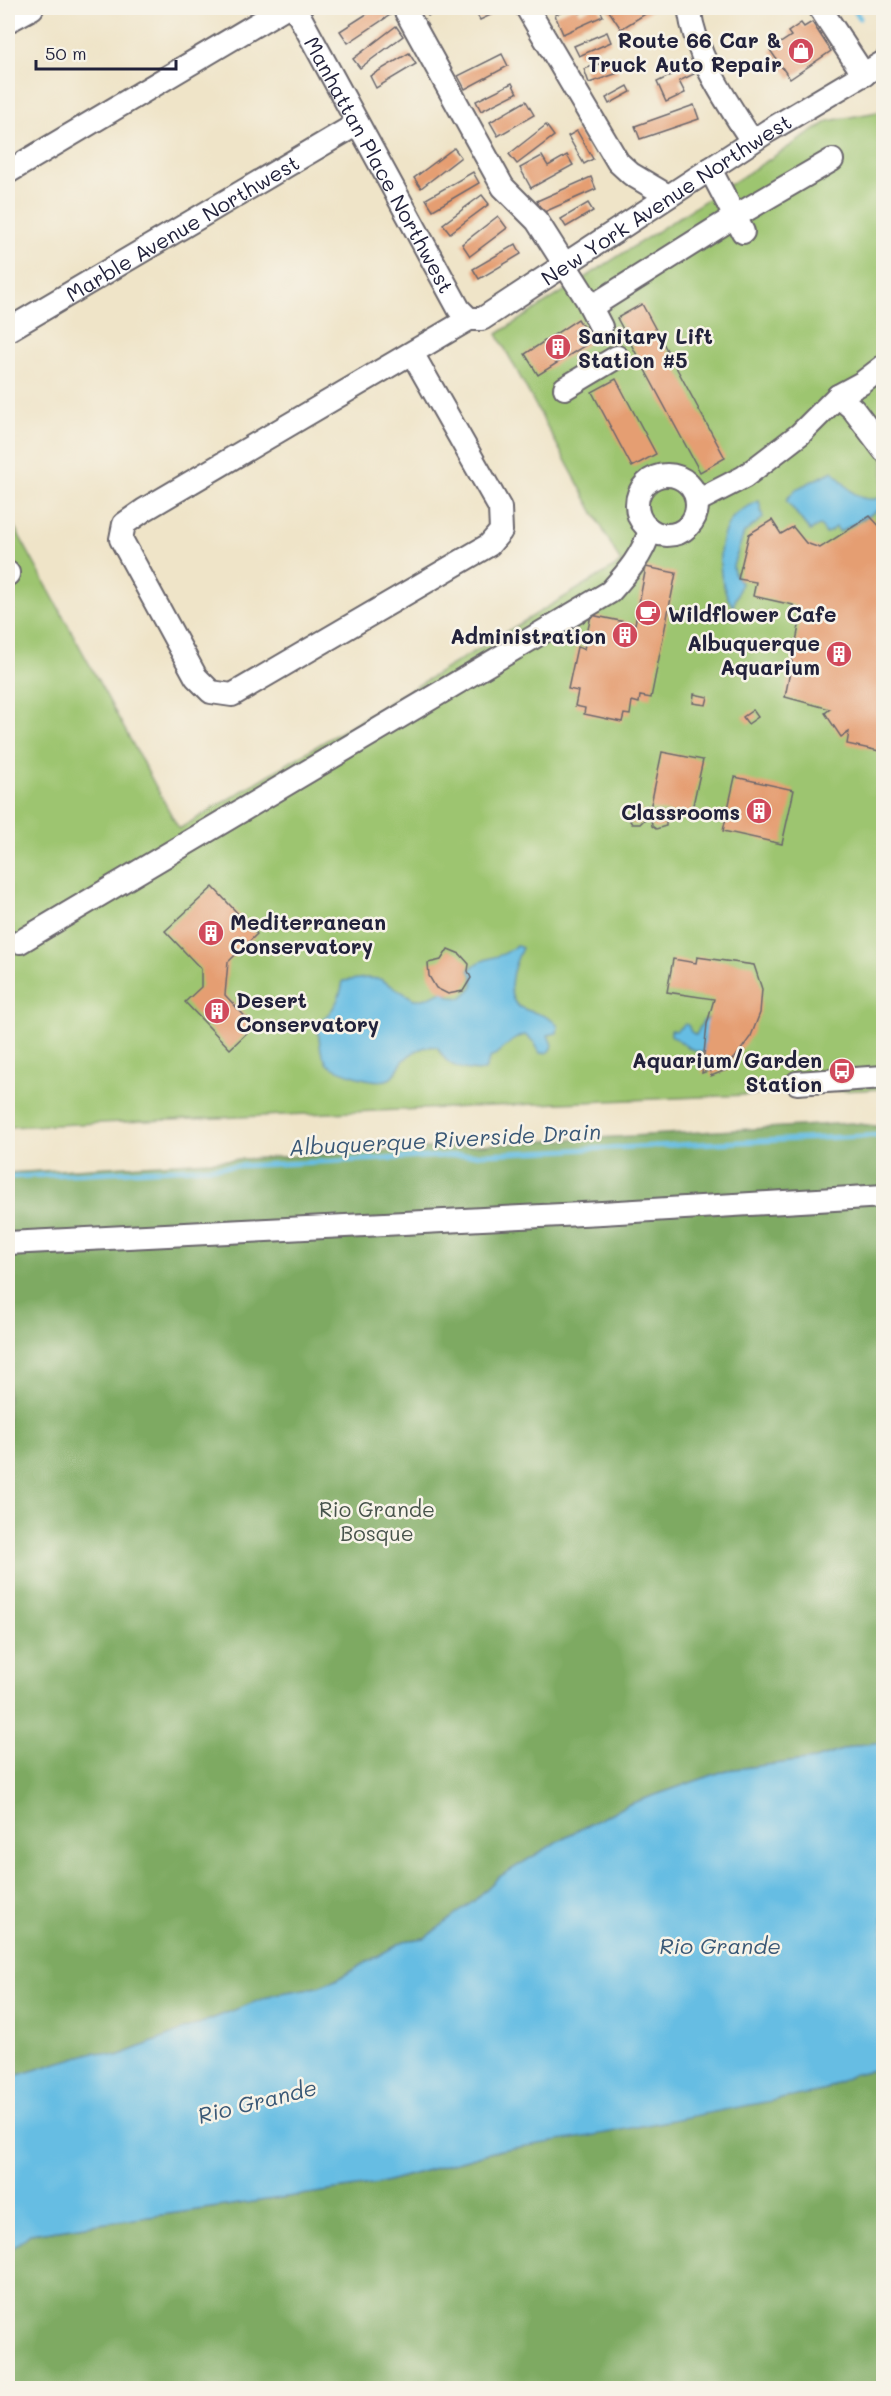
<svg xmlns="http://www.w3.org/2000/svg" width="891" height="2396" viewBox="0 0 891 2396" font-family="Mali,sans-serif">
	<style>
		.green { fill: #9dc570; stroke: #607456; stroke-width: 1.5 }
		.forest { fill: #7eaa62; stroke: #50664e; stroke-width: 1.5 }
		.water { fill: #66bde3; stroke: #44708f; stroke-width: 1.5 }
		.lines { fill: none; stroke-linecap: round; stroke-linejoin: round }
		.stream { stroke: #66bde3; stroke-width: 5 }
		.building { fill: #e59e72 }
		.minor-casing { stroke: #6a666c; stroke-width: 26 }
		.minor { stroke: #fff; stroke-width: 22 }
		.labels { text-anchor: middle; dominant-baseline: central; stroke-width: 5; stroke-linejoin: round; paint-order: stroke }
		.poi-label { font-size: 21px; font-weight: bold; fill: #22223b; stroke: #f7f3e8; text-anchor: end }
		.street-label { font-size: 21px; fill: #22223b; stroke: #f7f3e8 }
		.park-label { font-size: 21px; fill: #47534b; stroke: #f7f3e8 }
		.water-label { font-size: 22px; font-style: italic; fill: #3a5876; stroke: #f7f3e8 }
	</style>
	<rect width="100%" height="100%" fill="#f7f3e8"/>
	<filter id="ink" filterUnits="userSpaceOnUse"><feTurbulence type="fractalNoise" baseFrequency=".0167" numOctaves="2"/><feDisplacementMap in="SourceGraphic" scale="12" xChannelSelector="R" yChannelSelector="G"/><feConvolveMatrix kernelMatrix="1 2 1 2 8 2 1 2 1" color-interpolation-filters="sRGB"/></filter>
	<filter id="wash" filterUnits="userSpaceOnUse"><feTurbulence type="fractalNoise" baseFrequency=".008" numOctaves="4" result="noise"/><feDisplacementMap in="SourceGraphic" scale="24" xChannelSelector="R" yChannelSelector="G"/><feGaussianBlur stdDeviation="1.35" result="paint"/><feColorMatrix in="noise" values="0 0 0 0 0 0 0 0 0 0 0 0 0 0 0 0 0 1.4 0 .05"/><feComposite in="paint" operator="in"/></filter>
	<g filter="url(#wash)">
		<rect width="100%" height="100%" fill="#efe4c8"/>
		<path class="green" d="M 883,111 L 883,1089 L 8,1127 L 8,515 L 179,829 L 621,563 L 497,334 L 829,121 Z"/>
		<g class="forest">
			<path d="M 851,1123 L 883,1127 L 883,1742 L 858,1745 L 815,1759 L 727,1770 L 627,1805 L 567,1836 L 499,1877 L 474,1901 L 425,1938 L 404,1941 L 336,1980 L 318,1987 L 275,1994 L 118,2056 L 94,2053 L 8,2078 L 8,1173 Z"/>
			<path d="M 883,2068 L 883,2388 L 8,2388 L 8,2252 L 29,2234 L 377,2184 L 500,2150 L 822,2091 L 854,2074 Z"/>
		</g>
		<g class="water">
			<path d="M 833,471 C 848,487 856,504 880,498 L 883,502 L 883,517 L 878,510 L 840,532 L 836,527 L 826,534 L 820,525 L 810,531 L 786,500 L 796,489 Z"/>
			<path d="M 759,501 L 763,518 L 744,533 L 733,566 L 734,573 L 741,583 L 733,607 C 718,584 714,544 731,520 C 737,511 749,506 759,501 Z"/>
			<path d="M 516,945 L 522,948 C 514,964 501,1001 524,1009 C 537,1014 549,1015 558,1026 L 557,1033 L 548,1035 L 552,1045 C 551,1051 547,1054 540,1053 L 534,1042 L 525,1035 C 510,1038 502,1053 490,1058 L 485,1070 C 473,1072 455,1069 446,1060 C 442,1056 441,1051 437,1047 C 424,1044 408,1054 401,1064 C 397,1069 396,1076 389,1079 C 377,1085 338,1072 327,1064 L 321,1051 L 317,1024 C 333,1012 340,1000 343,981 L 366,978 L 380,979 L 414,999 L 424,999 L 443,991 L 451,997 L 461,998 L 473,987 L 473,977 L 469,970 C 483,955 503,960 516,945 Z"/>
			<path d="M 709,1018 L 704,1053 L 689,1048 L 671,1035 L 671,1030 L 676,1031 L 685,1024 L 688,1025 L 691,1032 L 696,1035 L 703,1021 Z"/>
			<path d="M 883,1742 L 883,2068 L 854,2074 L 822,2091 L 585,2137 L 500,2150 L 377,2184 L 30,2234 L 8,2252 L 8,2078 L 94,2052 L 118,2056 L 275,1994 L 318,1987 L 336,1980 L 404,1941 L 425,1938 L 474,1901 L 499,1877 L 567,1836 L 627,1805 L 727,1770 L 815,1759 L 858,1745 Z"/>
		</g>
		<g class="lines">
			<g class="stream">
				<path d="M 853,8 L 860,18"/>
				<path d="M 8,1177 L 884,1135"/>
			</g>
		</g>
		<g id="blocks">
			<g class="building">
				<path d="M 376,8 L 385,8 L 390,15 L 348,43 L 340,31 Z"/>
				<path d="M 422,8 L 440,8 L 428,16 Z"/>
				<path d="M 473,8 L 490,8 L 493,14 L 480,20 Z"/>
				<path d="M 572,8 L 577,8 L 580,13 L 592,8 L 599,8 L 603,16 L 563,34 L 555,15 Z"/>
				<path d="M 607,8 L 655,8 L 621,29 Z"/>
				<path d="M 812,22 L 831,51 L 790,79 L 770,50 L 791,36 L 788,32 L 801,23 L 804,27 Z"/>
				<path d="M 396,26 L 403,36 L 360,68 L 353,59 Z"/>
				<path d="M 607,32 L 611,42 L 579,56 L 574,46 Z"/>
				<path d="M 409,53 L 416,64 L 376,88 L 370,76 Z"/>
				<path d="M 502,54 L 508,66 L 465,89 L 458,76 Z"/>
				<path d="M 614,59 L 618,73 L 589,83 L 584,69 Z"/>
				<path d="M 690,66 L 694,74 L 679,81 L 685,93 L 666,102 L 657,82 Z"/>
				<path d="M 512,83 L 517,93 L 481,111 L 476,101 Z"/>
				<path d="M 628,86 L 631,92 L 609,104 L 606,98 Z"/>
				<path d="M 526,101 L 534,115 L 498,136 L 490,122 Z"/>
				<path d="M 694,105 L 699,119 L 640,139 L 635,126 Z"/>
				<path d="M 546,125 L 554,136 L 517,164 L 509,154 Z"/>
				<path d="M 577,131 L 593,159 L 584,164 L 568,136 Z"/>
				<path d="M 454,148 L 461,157 L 421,188 L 414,178 Z"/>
				<path d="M 567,155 L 573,165 L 531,188 L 520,168 L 542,156 L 548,166 Z"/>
				<path d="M 473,172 L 479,183 L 433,210 L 426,199 Z"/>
				<path d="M 591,177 L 596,189 L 542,213 L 537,201 Z"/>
				<path d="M 482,195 L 489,204 L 450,233 L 443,224 Z"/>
				<path d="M 588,203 L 593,211 L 566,227 L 561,219 Z"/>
				<path d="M 498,216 L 507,228 L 470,256 L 462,244 Z"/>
				<path d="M 516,244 L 521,254 L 479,279 L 473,269 Z"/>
				<path d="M 642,304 L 725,458 L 700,472 L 617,318 Z"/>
				<path d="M 578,319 L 592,341 L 538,375 L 525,354 Z"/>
				<path d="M 616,379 L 656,454 L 632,467 L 592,392 Z"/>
				<path d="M 870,516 L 884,531 L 884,752 L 847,744 L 849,732 L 841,737 L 825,713 L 830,709 L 785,697 L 801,616 L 793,605 L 753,596 L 756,582 L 738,579 L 749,534 L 772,520 L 781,534 L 793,527 L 806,543 L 820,548 Z"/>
				<path d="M 646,567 L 676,573 L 651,698 L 640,696 L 639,703 L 632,701 L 630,715 L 624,714 L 622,722 L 584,714 L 585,708 L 575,706 L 578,691 L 568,689 L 577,647 L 584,649 L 591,615 L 635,624 Z"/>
				<path d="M 694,694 L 708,697 L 706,705 L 693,703 Z"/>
				<path d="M 753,710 L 758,717 L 748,724 L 743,717 Z"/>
				<path d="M 662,752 L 703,760 L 691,814 L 682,812 L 682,815 L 650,809 Z"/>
				<path d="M 735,777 L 794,790 L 782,844 L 723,831 Z"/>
				<path d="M 636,809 L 641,810 L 645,816 L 663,815 L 666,819 L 666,826 L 656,829 L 652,826 L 651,819 L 645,819 L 640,824 L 632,824 L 629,819 L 630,814 Z"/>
				<path d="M 213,887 L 257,934 L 228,962 L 225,995 L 254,1026 L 230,1049 L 185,1002 L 201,987 L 201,969 L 165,931 Z"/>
				<path d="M 448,949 L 460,954 L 469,964 L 468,971 L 471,978 L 463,991 L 448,994 L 436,988 L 429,976 L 428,963 L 441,960 Z"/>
				<path d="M 697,957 L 754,965 L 762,989 L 760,1013 L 751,1036 L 735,1058 L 727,1063 L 729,1069 L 711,1076 L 710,1070 L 702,1073 L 707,1024 L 714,999 L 667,992 L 673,959 L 696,963 Z"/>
			</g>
		</g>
	</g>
	<g filter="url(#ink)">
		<use href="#blocks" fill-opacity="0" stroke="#6a666c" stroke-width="1.5"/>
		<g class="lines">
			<g class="minor-casing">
				<g id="minor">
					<path id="s1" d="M 295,8 L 459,309 L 469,319"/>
					<path d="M 404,8 L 503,187 L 537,221 L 586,298 L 601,327"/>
					<path d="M 527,8 L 618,162 L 631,174 L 668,196"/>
					<path d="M 689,8 C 696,58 725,99 752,141"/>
					<path d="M 820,8 L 864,75"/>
					<path d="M 8,21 L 32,8"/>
					<path d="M 710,169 L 743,232"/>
					<path d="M 8,172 L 284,8"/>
					<path d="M 591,307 L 734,217 L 832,160"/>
					<path id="s2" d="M 8,330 L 357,124"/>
					<path id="s3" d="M 412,353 L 500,508 L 501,531 L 489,545 L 232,695 L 211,692 L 196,677 L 121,539 L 124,524 L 144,510 L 469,319 L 482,319 L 768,131 L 884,62"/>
					<path d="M 565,388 L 617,357"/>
					<path d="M 838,396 L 853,409 L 884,450"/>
					<circle cx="667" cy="505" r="30"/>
					<path d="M 697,501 L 744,477 L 800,434 L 838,396 L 862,383 L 884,366"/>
					<path d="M 8,573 L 8,574"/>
					<path d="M 20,942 L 610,592 C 627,573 643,555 650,530"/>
					<path d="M 797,1083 L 884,1077"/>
					<path d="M 8,1243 L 602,1213 L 884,1196"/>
				</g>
			</g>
			<use href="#minor" class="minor"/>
		</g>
	</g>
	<defs>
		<g id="shop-disc" transform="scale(1.35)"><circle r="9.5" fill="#d1495b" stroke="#f7f3e8"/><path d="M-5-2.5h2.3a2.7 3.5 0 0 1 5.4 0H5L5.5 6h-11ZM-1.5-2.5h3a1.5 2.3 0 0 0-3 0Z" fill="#fff"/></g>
		<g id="building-disc" transform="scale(1.35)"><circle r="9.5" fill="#d1495b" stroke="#f7f3e8"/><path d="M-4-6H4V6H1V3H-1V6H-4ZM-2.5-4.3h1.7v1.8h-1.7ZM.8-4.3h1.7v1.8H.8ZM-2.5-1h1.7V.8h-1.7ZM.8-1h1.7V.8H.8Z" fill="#fff"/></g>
		<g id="cafe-disc" transform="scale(1.35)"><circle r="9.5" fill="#d1495b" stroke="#f7f3e8"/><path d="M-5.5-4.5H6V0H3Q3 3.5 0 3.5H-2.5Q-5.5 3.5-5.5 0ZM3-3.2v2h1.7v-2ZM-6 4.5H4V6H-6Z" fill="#fff"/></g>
		<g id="bus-disc" transform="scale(1.35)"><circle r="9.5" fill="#d1495b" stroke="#f7f3e8"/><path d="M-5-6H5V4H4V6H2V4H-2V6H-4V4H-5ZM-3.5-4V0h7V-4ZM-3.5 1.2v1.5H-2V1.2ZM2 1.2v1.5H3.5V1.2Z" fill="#fff"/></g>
	</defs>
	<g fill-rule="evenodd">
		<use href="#shop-disc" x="801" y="51"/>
		<use href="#building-disc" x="558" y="347"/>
		<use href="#cafe-disc" x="648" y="613"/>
		<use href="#building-disc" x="625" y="635"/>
		<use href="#building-disc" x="839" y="654"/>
		<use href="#building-disc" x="759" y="811"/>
		<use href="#building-disc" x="211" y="933"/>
		<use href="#building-disc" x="217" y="1011"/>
		<use href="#bus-disc" x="842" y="1071"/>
	</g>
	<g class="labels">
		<g class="poi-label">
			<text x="782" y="39">Route 66 Car &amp;<tspan x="782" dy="24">Truck Auto Repair</tspan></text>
			<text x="578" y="335" text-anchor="start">Sanitary Lift<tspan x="578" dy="24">Station #5</tspan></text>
			<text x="668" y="613" text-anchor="start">Wildflower Cafe</text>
			<text x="606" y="635">Administration</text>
			<text x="820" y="642">Albuquerque<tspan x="820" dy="24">Aquarium</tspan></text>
			<text x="740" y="811">Classrooms</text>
			<text x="230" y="921" text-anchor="start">Mediterranean<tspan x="230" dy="24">Conservatory</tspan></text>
			<text x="236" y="999" text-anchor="start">Desert<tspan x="236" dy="24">Conservatory</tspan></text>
			<text x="822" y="1059">Aquarium/Garden<tspan x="822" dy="24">Station</tspan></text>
		</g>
		<g class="street-label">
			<text stroke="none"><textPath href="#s1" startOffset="178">Manhattan Place Northwest</textPath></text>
			<text stroke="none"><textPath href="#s3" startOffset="1366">New York Avenue Northwest</textPath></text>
			<text stroke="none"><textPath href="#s2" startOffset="202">Marble Avenue Northwest</textPath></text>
		</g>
		<g class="park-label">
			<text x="377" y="1508">Rio Grande<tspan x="377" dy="24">Bosque</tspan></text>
		</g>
		<g class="water-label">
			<text transform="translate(445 1139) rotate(-3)">Albuquerque Riverside Drain</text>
			<text x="720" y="1945">Rio Grande</text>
			<text transform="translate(257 2101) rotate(-14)">Rio Grande</text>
		</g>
	</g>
	<rect width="891" height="2396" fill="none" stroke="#f7f3e8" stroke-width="30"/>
	<path d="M36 60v9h140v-9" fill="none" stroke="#22223b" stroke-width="3"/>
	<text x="45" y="60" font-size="18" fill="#22223b" stroke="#f7f3e8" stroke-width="4.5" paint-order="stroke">50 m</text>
</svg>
